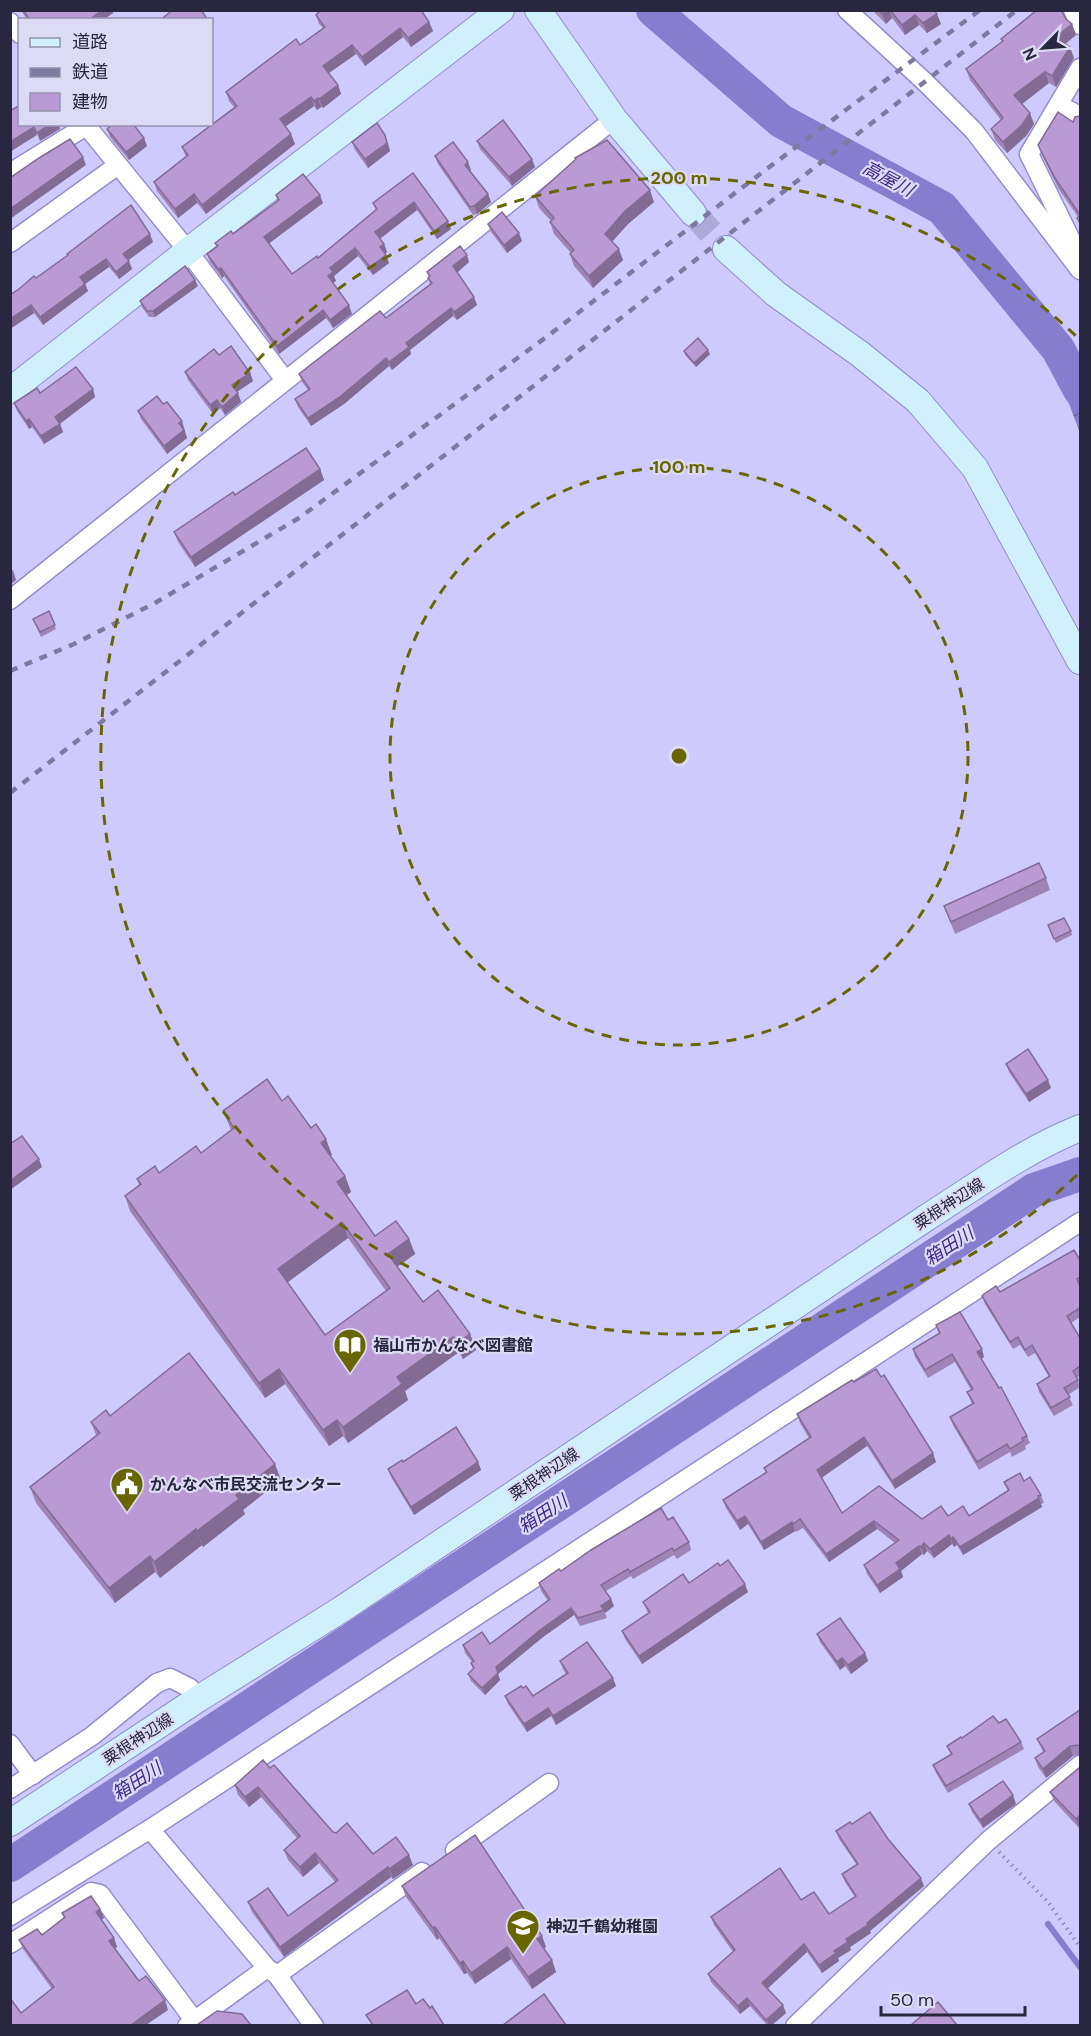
<svg xmlns="http://www.w3.org/2000/svg" width="1091" height="2036" viewBox="0 0 1091 2036" font-family="'DM Sans','Noto Sans JP',sans-serif">
	<style>
		.water { fill: url(#water-waves) }
		.lines { fill: none; stroke-linecap: round; stroke-linejoin: round }
		.stream { stroke: #877dce; stroke-width: 6 }
		.river { stroke: #877dce; stroke-width: 34 }
		.secondary-tunnel { stroke: #ada9d8; stroke-width: 26; stroke-dasharray: 26 13; stroke-linecap: butt }
		.street-casing { stroke: #938dcb; stroke-width: 21 }
		.secondary-casing { stroke: #938dcb; stroke-width: 28 }
		.path { stroke: #908cb6; stroke-width: 4; stroke-dasharray: 1.5 4.5; stroke-linecap: butt }
		.street { stroke: #fff; stroke-width: 18 }
		.secondary { stroke: #d1f0fd; stroke-width: 26 }
		.rail { stroke: #7d7aa1; stroke-width: 4.5; stroke-dasharray: 8 8; stroke-linecap: butt }
		.wall { fill: #9f84b7; fill-rule: evenodd }
		.shaded-wall { fill: #826c95 }
		.building { fill: #b99ad5; stroke: #826c95; stroke-width: 1.5; fill-rule: evenodd }
		.ring { fill: none; stroke: #686600; stroke-width: 3; stroke-dasharray: 10 8 }
		.labels { text-anchor: middle; dominant-baseline: central; stroke-width: 4.5; stroke-linejoin: round; paint-order: stroke }
		.street-label { font-size: 16px; fill: #29263f; stroke: #dcdaf5 }
		.poi-label { font-size: 16px; font-weight: bold; fill: #29263f; stroke: #dcdaf5; text-anchor: start }
		.water-label { font-size: 18px; font-style: italic; fill: #3f2787; stroke: #dcdaf5 }
		.centre { fill: #686600; stroke: #dcdaf5; stroke-width: 3 }
		.ring-label { font-size: 18px; text-anchor: middle; font-weight: bold; fill: #686600; stroke: #dcdaf5; stroke-width: 4.5; stroke-linejoin: round; paint-order: stroke }
	</style>
	<defs>
		<pattern id="water-waves" width="16" height="10" patternUnits="userSpaceOnUse" patternTransform="scale(1.5)"><rect width="16" height="10" fill="#877dce"/><path d="M0 5q4-4 8 0t8 0" fill="none" stroke="#6e66a9"/></pattern>
	</defs>
	<rect width="100%" height="100%" fill="#cecafe"/>
	<path class="water" d="M 1080,377 L 1080,433 L 1063,388 Z"/>
	<g class="lines">
		<path class="stream" d="M 1048,1924 L 1080,1967"/>
		<g class="river">
			<path d="M 653,10 L 781,121 L 942,208 L 1058,349 L 1080,390"/>
			<path d="M 10,1865 L 1034,1190 L 1080,1174"/>
		</g>
		<path class="secondary-tunnel" d="M 693,213 L 726,249"/>
		<g class="street-casing">
			<g id="street">
				<path d="M 847,10 L 926,83 L 974,131 L 1080,270"/>
				<path d="M 1073,10 L 1080,25"/>
				<path d="M 10,22 L 20,34"/>
				<path d="M 1059,105 L 1080,116"/>
				<path d="M 85,124 L 188,251 L 285,380"/>
				<path d="M 10,173 L 86,126"/>
				<path d="M 10,243 L 118,165"/>
				<path d="M 1080,252 L 1074,246 L 1029,154 L 1080,68"/>
				<path d="M 10,600 L 614,119"/>
				<path d="M 10,1744 L 33,1775"/>
				<path d="M 10,1789 L 92,1736 L 157,1683 L 170,1678 L 190,1688 L 198,1699"/>
				<path d="M 150,1829 L 267,1968 L 277,1975 L 314,2026"/>
				<path d="M 455,1850 L 549,1783"/>
				<path d="M 10,1916 L 150,1829 L 1080,1222"/>
				<path d="M 10,1944 L 91,1892 L 100,1894 L 194,2020"/>
				<path d="M 277,1975 L 422,1872"/>
				<path d="M 187,2026 L 267,1968"/>
				<path d="M 795,2026 L 988,1841 L 1080,1765"/>
			</g>
		</g>
		<g class="secondary-casing">
			<g id="secondary">
				<path d="M 538,10 L 614,119 L 693,213"/>
				<path d="M 726,249 L 776,294 L 860,354 L 918,401 L 975,468 L 1080,661"/>
				<path d="M 10,391 L 188,251 L 501,10"/>
				<path d="M 10,1823 L 198,1699 L 342,1609 L 926,1218 C 976,1186 1025,1150 1080,1128"/>
			</g>
		</g>
		<path class="path" d="M 999,1852 L 1048,1902 L 1080,1947"/>
		<use href="#street" class="street"/>
		<use href="#secondary" class="secondary"/>
		<g class="rail">
			<path d="M 10,671 L 74,644 L 155,603 L 299,518 L 549,335 L 764,171 L 980,10"/>
			<path d="M 10,793 L 1017,10"/>
		</g>
	</g>
	<g class="wall">
		<path d="M 21,10 L 112,10 L 113,13 L 103,20 L 27,20 Z"/>
		<path d="M 872,10 L 934,10 L 941,24 L 927,33 L 919,25 L 905,35 L 892,18 L 886,24 Z"/>
		<path d="M 316,15 L 429,22 L 433,31 L 411,47 L 403,37 L 365,66 L 356,54 L 329,73 L 338,85 L 341,94 L 323,108 L 321,107 L 317,110 L 314,106 L 285,127 L 295,144 L 206,214 L 197,203 L 178,218 L 157,191 L 154,182 L 186,157 L 182,147 L 234,107 L 229,101 L 226,92 L 300,45 L 323,28 L 319,24 Z"/>
		<path d="M 1066,19 L 1072,24 L 1076,35 L 1065,44 L 1074,58 L 1056,87 L 1049,83 L 1022,104 L 1034,124 L 1026,136 L 1007,153 L 995,140 L 991,129 L 1001,120 L 970,80 L 966,69 L 1002,42 L 1001,39 Z"/>
		<path d="M 1080,116 L 1080,227 L 1077,218 L 1078,217 L 1058,188 L 1042,155 L 1038,145 Z"/>
		<path d="M 107,129 L 147,146 L 129,160 L 110,137 Z"/>
		<path d="M 477,141 L 535,167 L 512,186 L 480,149 Z"/>
		<path d="M 352,142 L 388,143 L 390,151 L 368,168 L 355,150 Z"/>
		<path d="M 435,156 L 471,170 L 470,171 L 488,194 L 491,202 L 477,214 L 473,215 L 438,164 Z"/>
		<path d="M 575,158 L 654,202 L 628,224 L 612,242 L 623,260 L 593,288 L 574,266 L 570,254 L 571,253 L 554,234 L 550,222 L 551,221 L 539,208 L 535,196 L 576,160 Z"/>
		<path d="M 413,173 L 451,229 L 437,239 L 417,210 L 380,239 L 384,244 L 387,252 L 385,254 L 389,263 L 373,275 L 358,256 L 334,276 L 336,281 L 333,283 L 352,314 L 333,328 L 326,318 L 279,354 L 224,276 L 222,278 L 210,262 L 207,254 L 217,247 L 215,243 L 233,234 L 278,201 L 276,195 L 323,203 L 269,243 L 292,274 L 318,258 L 376,211 L 373,203 Z"/>
		<path d="M 488,224 L 522,241 L 507,253 L 491,232 Z"/>
		<path d="M 153,242 L 128,260 L 132,269 L 119,279 L 109,267 L 85,284 L 88,291 L 43,325 L 34,313 L 10,329 L 36,278 Z"/>
		<path d="M 469,262 L 457,273 L 477,305 L 457,320 L 453,316 L 410,350 L 411,354 L 392,370 L 389,366 L 344,404 L 311,426 L 298,407 L 295,399 L 308,390 L 302,382 L 299,374 L 386,318 L 430,284 L 428,278 L 429,277 L 427,272 Z"/>
		<path d="M 198,286 L 155,317 L 149,317 L 142,307 L 140,301 Z"/>
		<path d="M 684,351 L 710,354 L 696,367 L 685,355 Z"/>
		<path d="M 219,355 L 250,373 L 253,381 L 237,392 L 241,402 L 225,415 L 220,408 L 213,414 L 188,380 L 185,372 Z"/>
		<path d="M 93,389 L 95,397 L 60,424 L 63,432 L 44,444 L 32,427 L 29,429 L 17,411 L 14,403 L 40,393 Z"/>
		<path d="M 163,404 L 185,430 L 184,430 L 187,438 L 167,454 L 141,419 L 138,411 Z"/>
		<path d="M 320,469 L 324,480 L 195,567 L 178,542 L 174,532 L 235,495 Z"/>
		<path d="M 49,611 L 56,629 L 41,637 L 33,619 Z"/>
		<path d="M 1046,878 L 1050,890 L 955,934 L 944,906 Z"/>
		<path d="M 1048,925 L 1071,931 L 1072,935 L 1056,943 Z"/>
		<path d="M 1006,1064 L 1051,1088 L 1029,1102 L 1009,1072 Z"/>
		<path d="M 282,1101 L 311,1128 L 332,1155 L 330,1156 L 345,1176 L 351,1192 L 346,1195 L 375,1236 L 409,1239 L 415,1254 L 397,1267 L 423,1302 L 470,1334 L 476,1350 L 463,1359 L 459,1352 L 405,1391 L 408,1400 L 348,1443 L 343,1436 L 329,1446 L 285,1384 L 265,1398 L 130,1211 L 125,1196 L 139,1185 L 137,1179 L 159,1173 L 201,1153 L 231,1130 L 223,1111 ZM 348,1238 L 386,1291 L 325,1335 L 287,1282 Z"/>
		<path d="M 1080,1260 L 1080,1317 L 1071,1323 L 1080,1338 L 1080,1375 L 1077,1378 L 1080,1387 L 1068,1395 L 1073,1405 L 1054,1416 L 1039,1392 L 1037,1384 L 1049,1377 L 1035,1353 L 1028,1357 L 1020,1345 L 1013,1349 L 985,1304 L 982,1296 L 1000,1292 Z"/>
		<path d="M 936,1325 L 984,1357 L 981,1359 L 1027,1436 L 1030,1443 L 1025,1446 L 1026,1449 L 1012,1457 L 1010,1452 L 979,1470 L 953,1425 L 950,1417 L 972,1404 L 967,1392 L 971,1390 L 955,1362 L 928,1378 L 915,1357 L 913,1349 L 939,1334 Z"/>
		<path d="M 854,1382 L 936,1462 L 895,1489 L 867,1446 L 821,1478 L 842,1513 L 922,1519 L 948,1516 L 969,1516 L 1008,1491 L 1004,1482 L 1024,1481 L 1041,1495 L 1044,1503 L 1041,1504 L 1042,1507 L 963,1555 L 957,1545 L 954,1547 L 952,1544 L 934,1558 L 927,1551 L 924,1555 L 922,1554 L 901,1571 L 903,1577 L 880,1593 L 867,1574 L 864,1565 L 895,1543 L 877,1529 L 829,1562 L 803,1528 L 796,1532 L 795,1531 L 764,1550 L 748,1524 L 740,1530 L 726,1508 L 723,1500 L 766,1473 L 764,1468 L 809,1438 L 800,1423 L 797,1414 Z"/>
		<path d="M 110,1416 L 281,1480 L 243,1510 L 245,1514 L 203,1547 L 202,1545 L 160,1578 L 155,1572 L 115,1603 L 36,1503 L 30,1487 L 96,1435 L 91,1422 Z"/>
		<path d="M 403,1462 L 478,1462 L 481,1470 L 414,1515 L 391,1477 L 388,1469 Z"/>
		<path d="M 668,1520 L 689,1542 L 691,1550 L 677,1559 L 674,1555 L 633,1579 L 631,1576 L 606,1591 L 614,1606 L 605,1613 L 607,1618 L 580,1626 L 574,1615 L 543,1637 L 498,1674 L 500,1680 L 485,1695 L 471,1681 L 468,1674 L 473,1669 L 471,1663 L 472,1662 L 465,1653 L 463,1645 L 490,1644 L 548,1601 L 541,1591 L 539,1583 Z"/>
		<path d="M 689,1583 L 748,1592 L 642,1664 L 625,1639 L 622,1631 L 648,1613 L 643,1602 Z"/>
		<path d="M 817,1634 L 865,1653 L 868,1661 L 851,1674 L 845,1666 L 840,1670 L 820,1642 Z"/>
		<path d="M 560,1661 L 616,1686 L 556,1725 L 551,1716 L 527,1732 L 508,1704 L 505,1696 L 533,1696 L 566,1674 L 563,1669 Z"/>
		<path d="M 1080,1710 L 1080,1755 L 1073,1756 L 1046,1778 L 1038,1767 L 1035,1758 L 1043,1752 L 1037,1739 Z"/>
		<path d="M 962,1738 L 1021,1742 L 1024,1749 L 948,1793 L 936,1773 L 933,1765 L 951,1755 L 947,1746 Z"/>
		<path d="M 1080,1767 L 1080,1829 L 1054,1801 L 1050,1792 Z"/>
		<path d="M 270,1768 L 333,1832 L 373,1854 L 413,1865 L 393,1879 L 391,1877 L 284,1957 L 252,1912 L 248,1902 L 288,1916 L 335,1882 L 319,1863 L 303,1877 L 288,1860 L 284,1850 L 297,1838 L 261,1797 L 249,1807 L 238,1795 L 235,1785 Z"/>
		<path d="M 969,1804 L 1016,1804 L 983,1828 L 972,1812 Z"/>
		<path d="M 852,1824 L 888,1839 L 924,1886 L 870,1931 L 871,1933 L 850,1947 L 851,1950 L 838,1958 L 839,1961 L 822,1973 L 807,1952 L 768,1988 L 786,2013 L 772,2025 L 767,2025 L 750,2006 L 740,2014 L 711,1982 L 708,1974 L 733,1952 L 714,1925 L 711,1917 L 801,1900 L 829,1914 L 855,1897 L 845,1882 L 842,1874 L 857,1865 L 839,1839 L 836,1831 Z"/>
		<path d="M 402,1886 L 542,1936 L 546,1947 L 544,1948 L 552,1960 L 556,1972 L 532,1989 L 511,1959 L 475,1984 L 467,1973 L 464,1974 L 439,1938 L 437,1940 L 406,1897 Z"/>
		<path d="M 100,1909 L 104,1918 L 101,1919 L 114,1938 L 117,1947 L 115,1949 L 139,1981 L 168,2010 L 21,2013 L 52,1989 L 23,1949 L 19,1940 L 42,1935 L 64,1918 L 62,1913 Z"/>
	</g>
	<g class="shaded-wall">
		<path d="M 102,10 L 112,10 L 113,13 L 103,20 L 89,20 Z"/>
		<path d="M 886,10 L 889,10 L 892,18 L 886,24 L 882,14 Z"/>
		<path d="M 937,14 L 941,24 L 927,33 L 923,23 Z"/>
		<path d="M 915,15 L 919,25 L 905,35 L 902,25 Z"/>
		<path d="M 429,22 L 433,31 L 411,47 L 408,38 Z"/>
		<path d="M 1072,24 L 1076,35 L 1059,49 L 1055,38 Z"/>
		<path d="M 400,28 L 403,37 L 365,66 L 362,57 Z"/>
		<path d="M 352,45 L 356,54 L 326,75 L 323,66 Z"/>
		<path d="M 1070,47 L 1074,58 L 1056,87 L 1052,76 Z"/>
		<path d="M 1045,72 L 1049,83 L 1018,107 L 1014,95 Z"/>
		<path d="M 338,85 L 341,94 L 323,108 L 319,99 Z"/>
		<path d="M 311,97 L 314,106 L 283,128 L 280,119 Z"/>
		<path d="M 318,98 L 321,107 L 317,110 L 314,101 Z"/>
		<path d="M 1030,113 L 1034,124 L 1026,136 L 1007,153 L 1003,142 Z"/>
		<path d="M 51,124 L 59,124 L 60,129 L 40,141 L 37,133 Z"/>
		<path d="M 34,127 L 37,135 L 10,152 L 10,142 Z"/>
		<path d="M 291,134 L 295,144 L 206,214 L 202,205 Z"/>
		<path d="M 385,135 L 390,151 L 368,168 L 365,159 Z"/>
		<path d="M 144,138 L 147,146 L 129,160 L 126,152 Z"/>
		<path d="M 83,157 L 86,165 L 10,219 L 10,209 Z"/>
		<path d="M 532,159 L 535,167 L 512,186 L 509,177 Z"/>
		<path d="M 468,162 L 471,170 L 468,173 L 465,165 Z"/>
		<path d="M 650,190 L 654,202 L 628,224 L 609,245 L 605,234 L 624,212 Z"/>
		<path d="M 194,194 L 197,203 L 178,218 L 175,209 Z"/>
		<path d="M 488,194 L 491,202 L 477,214 L 474,206 Z"/>
		<path d="M 320,195 L 323,203 L 267,245 L 264,237 Z"/>
		<path d="M 414,202 L 417,210 L 378,240 L 375,232 Z"/>
		<path d="M 448,221 L 451,229 L 437,239 L 434,231 Z"/>
		<path d="M 519,233 L 522,241 L 507,253 L 504,245 Z"/>
		<path d="M 150,234 L 153,242 L 126,262 L 123,254 Z"/>
		<path d="M 384,244 L 387,252 L 383,255 L 380,247 Z"/>
		<path d="M 355,248 L 358,256 L 334,276 L 336,281 L 331,284 L 328,276 L 330,268 Z"/>
		<path d="M 619,249 L 623,260 L 593,288 L 589,276 Z"/>
		<path d="M 386,255 L 389,263 L 373,275 L 370,267 Z"/>
		<path d="M 467,255 L 469,262 L 455,274 L 453,266 Z"/>
		<path d="M 106,259 L 109,267 L 85,284 L 88,291 L 43,325 L 40,317 L 80,277 Z"/>
		<path d="M 129,261 L 132,269 L 119,279 L 116,272 Z"/>
		<path d="M 221,268 L 224,276 L 222,278 L 219,270 Z"/>
		<path d="M 195,280 L 198,286 L 155,317 L 153,311 Z"/>
		<path d="M 474,297 L 477,305 L 457,320 L 454,312 Z"/>
		<path d="M 31,305 L 34,313 L 10,329 L 10,319 Z"/>
		<path d="M 349,305 L 352,314 L 333,328 L 330,320 Z"/>
		<path d="M 451,308 L 453,316 L 410,350 L 411,354 L 392,370 L 389,362 L 406,343 Z"/>
		<path d="M 323,310 L 326,318 L 279,354 L 277,346 Z"/>
		<path d="M 708,350 L 710,354 L 696,367 L 694,363 Z"/>
		<path d="M 386,358 L 389,366 L 344,404 L 311,426 L 308,418 Z"/>
		<path d="M 250,373 L 253,381 L 235,393 L 232,385 Z"/>
		<path d="M 93,389 L 95,397 L 58,425 L 55,417 Z"/>
		<path d="M 238,393 L 241,402 L 225,415 L 222,407 Z"/>
		<path d="M 217,400 L 220,408 L 213,414 L 210,405 Z"/>
		<path d="M 29,419 L 32,427 L 29,429 L 26,421 Z"/>
		<path d="M 182,421 L 187,438 L 167,454 L 164,446 L 179,423 Z"/>
		<path d="M 60,424 L 63,432 L 44,444 L 41,436 Z"/>
		<path d="M 320,469 L 324,480 L 195,567 L 191,557 Z"/>
		<path d="M 13,570 L 16,580 L 10,585 L 10,572 Z"/>
		<path d="M 1048,1080 L 1051,1088 L 1029,1102 L 1026,1094 Z"/>
		<path d="M 326,1139 L 332,1155 L 327,1158 L 321,1143 Z"/>
		<path d="M 39,1159 L 42,1167 L 10,1190 L 10,1181 Z"/>
		<path d="M 345,1176 L 351,1192 L 343,1198 L 337,1182 Z"/>
		<path d="M 342,1222 L 348,1238 L 284,1285 L 278,1269 Z"/>
		<path d="M 409,1239 L 415,1254 L 394,1269 L 388,1254 Z"/>
		<path d="M 470,1334 L 476,1350 L 463,1359 L 458,1343 Z"/>
		<path d="M 453,1337 L 459,1352 L 405,1391 L 408,1400 L 348,1443 L 343,1427 L 397,1377 Z"/>
		<path d="M 982,1349 L 984,1357 L 980,1360 L 977,1352 Z"/>
		<path d="M 279,1369 L 285,1384 L 265,1398 L 259,1383 Z"/>
		<path d="M 337,1420 L 343,1436 L 329,1446 L 323,1430 Z"/>
		<path d="M 864,1437 L 867,1446 L 820,1479 L 817,1470 Z"/>
		<path d="M 933,1453 L 936,1462 L 895,1489 L 892,1481 Z"/>
		<path d="M 478,1462 L 481,1470 L 414,1515 L 411,1507 Z"/>
		<path d="M 275,1464 L 281,1480 L 243,1510 L 245,1514 L 203,1547 L 197,1531 L 236,1495 Z"/>
		<path d="M 1039,1498 L 1042,1507 L 963,1555 L 960,1547 Z"/>
		<path d="M 745,1516 L 748,1524 L 740,1530 L 737,1521 Z"/>
		<path d="M 874,1521 L 877,1529 L 829,1562 L 826,1554 Z"/>
		<path d="M 792,1522 L 795,1531 L 764,1550 L 761,1542 Z"/>
		<path d="M 196,1529 L 202,1545 L 160,1578 L 154,1562 Z"/>
		<path d="M 949,1535 L 952,1544 L 934,1558 L 930,1549 Z"/>
		<path d="M 953,1537 L 957,1545 L 954,1547 L 951,1539 Z"/>
		<path d="M 924,1543 L 927,1551 L 924,1555 L 921,1547 Z"/>
		<path d="M 919,1546 L 922,1554 L 901,1571 L 903,1577 L 880,1593 L 877,1585 L 896,1563 Z"/>
		<path d="M 150,1556 L 155,1572 L 115,1603 L 109,1588 Z"/>
		<path d="M 745,1584 L 748,1592 L 642,1664 L 639,1656 Z"/>
		<path d="M 611,1599 L 614,1606 L 605,1613 L 601,1606 Z"/>
		<path d="M 571,1608 L 574,1615 L 543,1637 L 498,1674 L 500,1680 L 485,1695 L 482,1688 L 496,1667 L 540,1630 Z"/>
		<path d="M 865,1653 L 868,1661 L 851,1674 L 848,1665 Z"/>
		<path d="M 842,1658 L 845,1666 L 840,1670 L 837,1662 Z"/>
		<path d="M 613,1678 L 616,1686 L 556,1725 L 553,1716 Z"/>
		<path d="M 548,1708 L 551,1716 L 527,1732 L 524,1724 Z"/>
		<path d="M 1070,1746 L 1073,1756 L 1046,1778 L 1043,1769 Z"/>
		<path d="M 258,1787 L 261,1797 L 249,1807 L 245,1797 Z"/>
		<path d="M 1013,1795 L 1016,1804 L 983,1828 L 980,1820 Z"/>
		<path d="M 1080,1815 L 1080,1829 L 1076,1819 Z"/>
		<path d="M 315,1853 L 319,1863 L 303,1877 L 300,1867 Z"/>
		<path d="M 409,1855 L 413,1865 L 393,1879 L 389,1869 Z"/>
		<path d="M 388,1867 L 391,1877 L 284,1957 L 280,1947 Z"/>
		<path d="M 921,1878 L 924,1886 L 870,1931 L 871,1933 L 850,1947 L 851,1950 L 838,1958 L 839,1961 L 822,1973 L 819,1965 L 834,1951 L 846,1939 Z"/>
		<path d="M 100,1909 L 104,1918 L 99,1921 L 96,1912 Z"/>
		<path d="M 435,1927 L 439,1938 L 437,1940 L 433,1928 Z"/>
		<path d="M 542,1936 L 546,1947 L 542,1950 L 537,1939 Z"/>
		<path d="M 114,1938 L 117,1947 L 112,1950 L 109,1941 Z"/>
		<path d="M 804,1944 L 807,1952 L 765,1991 L 762,1983 Z"/>
		<path d="M 507,1947 L 511,1959 L 475,1984 L 471,1973 Z"/>
		<path d="M 552,1960 L 556,1972 L 532,1989 L 528,1977 Z"/>
		<path d="M 463,1961 L 467,1973 L 464,1974 L 460,1963 Z"/>
		<path d="M 747,1998 L 750,2006 L 740,2014 L 738,2006 Z"/>
		<path d="M 165,2000 L 168,2010 L 146,2025 L 131,2025 Z"/>
		<path d="M 783,2005 L 786,2013 L 772,2025 L 769,2025 L 766,2020 Z"/>
	</g>
	<g class="building">
		<path d="M 23,10 L 102,10 L 89,20 L 30,20 Z"/>
		<path d="M 173,10 L 201,10 L 206,17 L 202,20 L 160,20 Z"/>
		<path d="M 321,10 L 421,10 L 429,22 L 408,38 L 400,28 L 362,57 L 352,45 L 323,66 L 338,85 L 319,99 L 318,98 L 314,101 L 311,97 L 280,119 L 291,134 L 202,205 L 194,194 L 175,209 L 154,182 L 188,155 L 182,147 L 237,106 L 226,92 L 296,39 L 300,45 L 325,27 L 316,15 Z"/>
		<path d="M 878,10 L 886,10 L 882,14 Z"/>
		<path d="M 890,10 L 934,10 L 937,14 L 923,23 L 915,15 L 902,25 Z"/>
		<path d="M 1037,10 L 1061,10 L 1066,19 L 1072,24 L 1055,38 L 1070,47 L 1052,76 L 1045,72 L 1014,95 L 1030,113 L 1022,125 L 1003,142 L 991,129 L 1003,118 L 966,69 L 1003,41 L 1001,39 Z"/>
		<path d="M 20,105 L 20,124 L 51,124 L 37,133 L 34,127 L 10,142 L 10,111 Z"/>
		<path d="M 1058,112 L 1073,122 L 1075,117 L 1080,116 L 1080,222 L 1077,218 L 1080,215 L 1055,178 L 1038,145 Z"/>
		<path d="M 503,120 L 532,159 L 509,177 L 477,141 Z"/>
		<path d="M 377,123 L 385,135 L 387,143 L 365,159 L 352,142 Z"/>
		<path d="M 113,124 L 133,124 L 144,138 L 126,152 L 107,129 Z"/>
		<path d="M 70,139 L 83,157 L 10,209 L 10,178 L 39,158 Z"/>
		<path d="M 607,140 L 650,190 L 624,212 L 605,234 L 619,249 L 589,276 L 570,254 L 574,250 L 550,222 L 554,218 L 535,196 L 576,159 L 575,158 Z"/>
		<path d="M 453,142 L 468,162 L 465,165 L 488,194 L 474,206 L 470,207 L 435,156 Z"/>
		<path d="M 413,173 L 448,221 L 434,231 L 414,202 L 375,232 L 384,244 L 380,247 L 386,255 L 370,267 L 355,248 L 330,268 L 333,272 L 328,276 L 349,305 L 330,320 L 323,310 L 277,346 L 221,268 L 219,270 L 207,254 L 218,246 L 215,243 L 231,231 L 233,234 L 279,200 L 276,195 L 303,174 L 320,195 L 264,237 L 292,274 L 317,256 L 318,258 L 377,209 L 373,203 Z"/>
		<path d="M 131,205 L 150,234 L 123,254 L 129,261 L 116,272 L 106,259 L 80,277 L 85,284 L 40,317 L 31,305 L 10,319 L 10,295 L 19,289 L 34,276 L 36,278 L 68,255 L 67,254 Z"/>
		<path d="M 502,212 L 519,233 L 504,245 L 488,224 Z"/>
		<path d="M 460,246 L 467,255 L 453,266 L 474,297 L 454,312 L 451,308 L 406,343 L 409,347 L 389,362 L 386,358 L 341,396 L 308,418 L 295,399 L 310,389 L 299,374 L 380,311 L 386,318 L 432,283 L 428,278 L 430,276 L 427,272 Z"/>
		<path d="M 185,266 L 195,280 L 153,311 L 147,311 L 140,301 Z"/>
		<path d="M 698,338 L 708,350 L 694,363 L 684,351 Z"/>
		<path d="M 231,346 L 250,373 L 232,385 L 238,393 L 222,407 L 217,400 L 210,405 L 185,372 L 214,349 L 219,355 Z"/>
		<path d="M 76,367 L 93,389 L 55,417 L 60,424 L 41,436 L 29,419 L 26,421 L 14,403 L 37,388 L 40,393 Z"/>
		<path d="M 157,396 L 163,404 L 167,402 L 182,421 L 179,423 L 184,430 L 164,446 L 138,411 Z"/>
		<path d="M 306,448 L 320,469 L 191,557 L 174,532 L 233,492 L 235,495 Z"/>
		<path d="M 49,611 L 55,625 L 40,632 L 33,619 Z"/>
		<path d="M 1039,863 L 1046,878 L 951,922 L 944,906 Z"/>
		<path d="M 1064,918 L 1071,931 L 1054,939 L 1048,925 Z"/>
		<path d="M 1028,1049 L 1048,1080 L 1026,1094 L 1006,1064 Z"/>
		<path d="M 267,1079 L 282,1101 L 288,1096 L 311,1128 L 316,1124 L 326,1139 L 321,1143 L 345,1176 L 337,1182 L 375,1236 L 396,1221 L 409,1239 L 388,1254 L 423,1302 L 438,1290 L 470,1334 L 458,1343 L 453,1337 L 397,1377 L 402,1384 L 343,1427 L 337,1420 L 323,1430 L 279,1369 L 259,1383 L 125,1196 L 141,1184 L 137,1179 L 155,1166 L 159,1173 L 196,1146 L 201,1153 L 234,1128 L 223,1111 ZM 342,1222 L 390,1288 L 325,1335 L 278,1269 Z"/>
		<path d="M 22,1136 L 39,1159 L 10,1181 L 10,1144 Z"/>
		<path d="M 1074,1250 L 1080,1260 L 1080,1277 L 1077,1279 L 1080,1286 L 1080,1308 L 1067,1316 L 1080,1338 L 1080,1366 L 1073,1371 L 1078,1380 L 1064,1388 L 1070,1397 L 1051,1408 L 1037,1384 L 1050,1376 L 1032,1345 L 1025,1350 L 1018,1337 L 1010,1342 L 982,1296 L 984,1294 L 996,1286 L 1000,1292 Z"/>
		<path d="M 960,1312 L 982,1349 L 977,1352 L 999,1388 L 1001,1387 L 1027,1436 L 1022,1438 L 1023,1441 L 1010,1449 L 1007,1444 L 977,1462 L 950,1417 L 974,1403 L 967,1392 L 973,1389 L 952,1354 L 925,1370 L 913,1349 L 940,1333 L 936,1325 Z"/>
		<path d="M 189,1353 L 275,1464 L 236,1495 L 239,1499 L 197,1531 L 196,1529 L 154,1562 L 150,1556 L 109,1588 L 30,1487 L 100,1433 L 91,1422 L 106,1410 L 110,1416 Z"/>
		<path d="M 876,1369 L 881,1377 L 884,1375 L 933,1453 L 892,1481 L 864,1437 L 817,1470 L 842,1513 L 879,1486 L 922,1519 L 941,1506 L 948,1516 L 963,1506 L 969,1516 L 1009,1490 L 1004,1482 L 1020,1473 L 1024,1481 L 1030,1477 L 1041,1495 L 1038,1496 L 1039,1498 L 960,1547 L 953,1537 L 951,1539 L 949,1535 L 930,1549 L 924,1543 L 921,1547 L 919,1546 L 896,1563 L 900,1569 L 877,1585 L 864,1565 L 899,1540 L 874,1521 L 826,1554 L 800,1519 L 793,1524 L 792,1522 L 761,1542 L 745,1516 L 737,1521 L 723,1500 L 767,1472 L 764,1468 L 811,1437 L 797,1414 L 852,1380 L 854,1382 Z"/>
		<path d="M 456,1427 L 478,1462 L 411,1507 L 388,1469 L 402,1460 L 403,1462 Z"/>
		<path d="M 661,1508 L 668,1520 L 673,1517 L 689,1542 L 674,1551 L 672,1548 L 630,1572 L 628,1569 L 601,1585 L 611,1599 L 601,1606 L 604,1610 L 578,1618 L 571,1608 L 540,1630 L 496,1667 L 498,1673 L 482,1688 L 468,1674 L 474,1668 L 471,1663 L 474,1661 L 463,1645 L 482,1632 L 490,1644 L 550,1599 L 539,1583 L 559,1569 L 561,1571 L 591,1550 Z"/>
		<path d="M 728,1560 L 745,1584 L 639,1656 L 622,1631 L 650,1612 L 643,1602 L 683,1574 L 689,1583 L 718,1563 L 720,1566 Z"/>
		<path d="M 840,1618 L 865,1653 L 848,1665 L 842,1658 L 837,1662 L 817,1634 Z"/>
		<path d="M 587,1642 L 613,1678 L 553,1716 L 548,1708 L 524,1724 L 505,1696 L 521,1686 L 523,1688 L 526,1686 L 533,1696 L 568,1673 L 560,1661 Z"/>
		<path d="M 1080,1710 L 1080,1745 L 1070,1746 L 1043,1769 L 1035,1758 L 1045,1751 L 1037,1739 Z"/>
		<path d="M 993,1716 L 999,1723 L 1006,1719 L 1021,1742 L 946,1786 L 933,1765 L 952,1754 L 947,1746 L 961,1737 L 962,1738 Z"/>
		<path d="M 263,1760 L 270,1768 L 274,1765 L 333,1832 L 336,1833 L 347,1823 L 373,1854 L 396,1837 L 409,1855 L 389,1869 L 388,1867 L 280,1947 L 248,1902 L 268,1888 L 288,1916 L 338,1880 L 315,1853 L 300,1867 L 284,1850 L 300,1836 L 258,1787 L 245,1797 L 235,1785 Z"/>
		<path d="M 1080,1767 L 1080,1815 L 1076,1819 L 1050,1792 Z"/>
		<path d="M 1003,1781 L 1013,1795 L 980,1820 L 969,1804 Z"/>
		<path d="M 870,1812 L 888,1839 L 921,1878 L 867,1923 L 868,1925 L 846,1939 L 848,1942 L 834,1951 L 836,1953 L 819,1965 L 804,1944 L 762,1983 L 783,2005 L 766,2020 L 747,1998 L 738,2006 L 708,1974 L 735,1950 L 711,1917 L 780,1868 L 801,1900 L 814,1892 L 829,1914 L 856,1896 L 842,1874 L 858,1864 L 836,1831 L 850,1822 L 852,1824 Z"/>
		<path d="M 475,1835 L 542,1936 L 537,1939 L 552,1960 L 528,1977 L 507,1947 L 471,1973 L 463,1961 L 460,1963 L 435,1927 L 433,1928 L 402,1886 Z"/>
		<path d="M 91,1896 L 100,1909 L 96,1912 L 114,1938 L 109,1941 L 139,1981 L 146,1976 L 165,2000 L 131,2025 L 10,2025 L 10,1998 L 21,2013 L 54,1987 L 19,1940 L 37,1929 L 42,1935 L 65,1917 L 62,1913 Z"/>
		<path d="M 407,1990 L 416,2004 L 423,1999 L 430,2008 L 432,2006 L 444,2025 L 373,2025 L 366,2015 Z"/>
		<path d="M 544,1994 L 566,2025 L 503,2025 Z"/>
		<path d="M 938,2002 L 957,2025 L 911,2025 Z"/>
		<path d="M 217,2011 L 242,2014 L 251,2025 L 197,2025 Z"/>
	</g>
	<g class="ring">
		<circle cx="679" cy="756" r="289"/>
		<path d="M1077 1175A578 578 0 1 1 1077 337"/>
	</g>
	<defs>
		<g id="library-pin" transform="scale(1.725)"><path d="M0 17L-7.5 6A9.5 9.5 0 1 1 7.5 6Z" fill="#686600" stroke="#dcdaf5"/><path d="M-6-4Q-3-5.5-.7-3.5V5Q-3 3-6 4ZM6-4Q3-5.5 .7-3.5V5Q3 3 6 4Z" fill="#fff"/></g>
		<g id="civic-pin" transform="scale(1.725)"><path d="M0 17L-7.5 6A9.5 9.5 0 1 1 7.5 6Z" fill="#686600" stroke="#dcdaf5"/><path d="M-.6-6.5H3V-4.5H.6V-3L4-1V1h2V6H-6V1h2V-1L-.6-3ZM-1.2 2.5V6h2.4V2.5Z" fill="#fff"/></g>
		<g id="school-pin" transform="scale(1.725)"><path d="M0 17L-7.5 6A9.5 9.5 0 1 1 7.5 6Z" fill="#686600" stroke="#dcdaf5"/><path d="M0-5L7-2L0 1L-7-2ZM-4 1L0 2.5L4 1V4Q0 6-4 4Z" fill="#fff"/></g>
	</defs>
	<g fill-rule="evenodd">
		<use href="#library-pin" x="350" y="1345"/>
		<use href="#civic-pin" x="127" y="1484"/>
		<use href="#school-pin" x="523" y="1926"/>
	</g>
	<g class="labels">
		<g class="street-label">
			<text transform="translate(949 1204) rotate(-33)">粟根神辺線</text>
			<text transform="translate(544 1474) rotate(-34)">粟根神辺線</text>
			<text transform="translate(138 1739) rotate(-33)">粟根神辺線</text>
		</g>
		<g class="poi-label">
			<text x="373" y="1345">福山市かんなべ図書館</text>
			<text x="150" y="1484">かんなべ市民交流センター</text>
			<text x="546" y="1926">神辺千鶴幼稚園</text>
		</g>
		<g class="water-label">
			<text transform="translate(888 179) rotate(28)">高屋川</text>
			<text transform="translate(949 1246) rotate(-33)">箱田川</text>
			<text transform="translate(543 1514) rotate(-33)">箱田川</text>
			<text transform="translate(137 1781) rotate(-33)">箱田川</text>
		</g>
	</g>
	<circle cx="679" cy="756" r="9" class="centre"/>
	<g class="ring-label">
		<text x="679" y="184">200 m</text>
		<text x="679" y="473">100 m</text>
	</g>
	<rect width="1091" height="2036" fill="none" stroke="#29263f" stroke-width="24"/>
	<rect x="18" y="18" width="195" height="108" fill="#dcdaf5" stroke="#9492ac" stroke-width="1.5"/>
	<rect x="30" y="38" width="30" height="9" fill="#d1f0fd" stroke="#9492ac" stroke-width="1.5"/>
	<text x="72" y="48" font-size="18" fill="#29263f">道路</text>
	<rect x="30" y="68" width="30" height="9" fill="#7d7aa1" stroke="#9492ac" stroke-width="1.5"/>
	<text x="72" y="78" font-size="18" fill="#29263f">鉄道</text>
	<rect x="30" y="93" width="30" height="18" fill="#b99ad5" stroke="#9492ac" stroke-width="1.5"/>
	<text x="72" y="108" font-size="18" fill="#29263f">建物</text>
	<g transform="translate(1043 48) rotate(245)" stroke="#dcdaf5" stroke-width="4.5" paint-order="stroke">
	<path d="M0-4.5L10 22L0 15L-10 22Z" fill="#29263f"/>
	<text y="-9" font-size="16" font-weight="bold" text-anchor="middle" fill="#29263f">N</text>
	</g>
	<path d="M881 2006v9h144v-9" fill="none" stroke="#29263f" stroke-width="3"/>
	<text x="890" y="2006" font-size="18" fill="#29263f" stroke="#dcdaf5" stroke-width="4.5" paint-order="stroke">50 m</text>
</svg>
